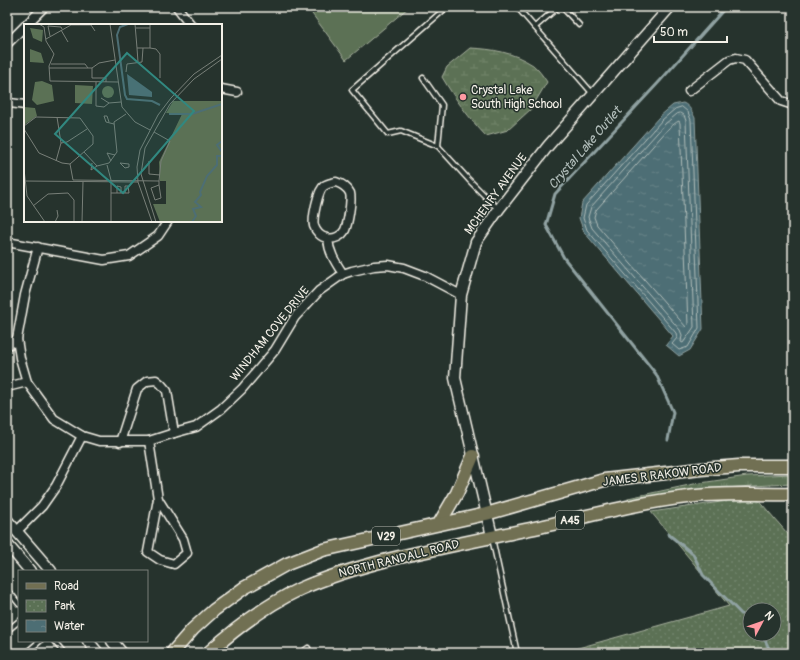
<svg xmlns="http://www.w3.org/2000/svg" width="800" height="660" viewBox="0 0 800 660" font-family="Pangolin,sans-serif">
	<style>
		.grass { fill: url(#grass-tufts); stroke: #a8b19e }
		.wetland { fill: url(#wetland-marsh); stroke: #a8b19e }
		.park { fill: url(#park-dots); stroke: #a8b19e; fill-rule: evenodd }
		.pitch { fill: #5b7155; stroke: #a8b19e }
		.water { fill: url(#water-ripples); stroke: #90a2a2 }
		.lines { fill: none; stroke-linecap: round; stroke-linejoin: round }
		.shore { stroke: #b1bdba; stroke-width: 1 }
		.stream { stroke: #90a2a2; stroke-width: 3 }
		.service-casing { stroke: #f4f1e8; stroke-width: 7 }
		.minor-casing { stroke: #f4f1e8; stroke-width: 11 }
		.tertiary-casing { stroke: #f4f1e8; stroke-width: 13 }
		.primary-casing { stroke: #f4f1e8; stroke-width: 15 }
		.service { stroke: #26332d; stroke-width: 4 }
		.minor { stroke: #26332d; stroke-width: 8 }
		.tertiary { stroke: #26332d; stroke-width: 10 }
		.primary { stroke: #716f52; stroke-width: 12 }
		.poi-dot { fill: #ff9aa2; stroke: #26332d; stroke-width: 1.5 }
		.labels { text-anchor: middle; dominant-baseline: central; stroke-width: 3; stroke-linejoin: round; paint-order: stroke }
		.shield { fill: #26332d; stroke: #b6b8b0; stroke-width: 1 }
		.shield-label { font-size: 11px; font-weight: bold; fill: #f4f1e8 }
		.poi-label { font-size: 12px; fill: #f4f1e8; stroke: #26332d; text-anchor: start }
		.street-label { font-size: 12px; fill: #f4f1e8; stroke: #26332d }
		.water-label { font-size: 13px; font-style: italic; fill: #b1bdba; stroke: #26332d }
		.inset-river { fill: none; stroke: #4d6e74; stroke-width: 2 }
		.inset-road { fill: none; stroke: #787f78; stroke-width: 1 }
		.view { fill: #318880; fill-opacity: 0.15; stroke: #318880; stroke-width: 2 }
		.inset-edge { fill: none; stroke: #f4f1e8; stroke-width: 2 }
	</style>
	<defs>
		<pattern id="grass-tufts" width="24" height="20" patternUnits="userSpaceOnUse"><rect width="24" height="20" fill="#5b7155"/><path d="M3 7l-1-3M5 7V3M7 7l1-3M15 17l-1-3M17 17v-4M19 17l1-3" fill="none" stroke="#73866d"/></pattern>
		<pattern id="wetland-marsh" width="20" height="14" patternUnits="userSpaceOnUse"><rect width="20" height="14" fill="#5b7155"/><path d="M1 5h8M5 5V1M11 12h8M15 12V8" fill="none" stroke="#73866d"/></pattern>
		<pattern id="park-dots" width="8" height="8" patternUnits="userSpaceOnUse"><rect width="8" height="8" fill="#5b7155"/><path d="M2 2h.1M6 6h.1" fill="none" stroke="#73866d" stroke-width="1.8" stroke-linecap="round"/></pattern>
		<pattern id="water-ripples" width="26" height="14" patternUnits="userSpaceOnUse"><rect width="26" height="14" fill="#4d6e74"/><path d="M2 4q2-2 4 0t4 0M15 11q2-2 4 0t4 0" fill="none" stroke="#678388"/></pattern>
	</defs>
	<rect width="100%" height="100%" fill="#26332d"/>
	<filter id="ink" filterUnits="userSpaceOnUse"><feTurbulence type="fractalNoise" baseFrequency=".025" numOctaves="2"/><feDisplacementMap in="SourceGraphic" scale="8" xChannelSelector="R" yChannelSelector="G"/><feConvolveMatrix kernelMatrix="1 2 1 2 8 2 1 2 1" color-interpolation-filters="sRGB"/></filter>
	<g filter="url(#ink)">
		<path class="grass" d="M 793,474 L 793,484 C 738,486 684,491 629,500 L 628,498 L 694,484 L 747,476 Z"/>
		<path class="wetland" d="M 470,48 C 492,49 513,52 533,65 C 538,69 543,76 547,82 L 531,109 L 508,130 L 486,136 C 469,118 455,99 442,77 L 447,67 Z"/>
		<path class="park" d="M 756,497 L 793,540 L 793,653 L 560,653 L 729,606 L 651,512 ZM 750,610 L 774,610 L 774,634 L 750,634 Z"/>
		<path class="pitch" d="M 307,7 L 409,7 L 346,60 Z"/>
		<path class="water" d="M 683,103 C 690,106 692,112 695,118 L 703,329 L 690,350 L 679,356 L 666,345 L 673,336 L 584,232 L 579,218 L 582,203 L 659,117 L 673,105 Z"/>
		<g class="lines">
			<g class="shore">
				<path d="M 682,107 L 688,112 L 691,120 L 699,328 L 688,347 L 679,350 L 672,344 L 677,338 L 676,333 L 587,230 L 583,218 L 586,205 L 662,120 L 675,109 Z"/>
				<path d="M 681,113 L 684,115 L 686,121 L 694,327 L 683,343 L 681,342 L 682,335 L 680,330 L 592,228 L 588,217 L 591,207 L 665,124 L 677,114 Z"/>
				<path d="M 677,122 L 679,121 L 680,123 L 688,325 L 686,327 L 597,225 L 594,217 L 596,210 L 669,128 Z"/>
			</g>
			<g class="stream">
				<path d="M 668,440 L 673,412 L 656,374 L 564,258 L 546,225 L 555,194 L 660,81 L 726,7"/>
				<path d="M 668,534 L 693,554 L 703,575 L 750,623"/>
				<path d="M 759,634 L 766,642 L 771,653"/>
			</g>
			<g class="service-casing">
				<g id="service">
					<path d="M 517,7 L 593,94"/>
					<path d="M 562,7 L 579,25"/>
					<path d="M 535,27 L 558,7"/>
					<path d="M 423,78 L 442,105 L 438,146 L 469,180 L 498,209"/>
					<path d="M 438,146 L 401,131 L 388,134 L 352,90 L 447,7"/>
					<path d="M 492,538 L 517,653"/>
					<path d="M 7,594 L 11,594 L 19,604"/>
					<path d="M 7,631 L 19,621"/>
					<path d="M 54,641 L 64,653"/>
					<path d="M 26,653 L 40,641"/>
					<path d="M 301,653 L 308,648"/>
				</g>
			</g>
			<g class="minor-casing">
				<g id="minor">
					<path d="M 177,7 L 191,25"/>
					<path d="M 26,25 L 44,7"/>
					<path d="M 7,44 L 25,26"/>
					<path d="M 221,89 L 237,92"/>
					<path d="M 689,91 L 729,60 L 736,58 L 745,60 L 781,101 L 793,105"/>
					<path d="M 7,100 L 10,103 L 25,105"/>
					<path d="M 336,182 C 342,184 347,187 350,193 C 352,200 348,223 345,230 C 342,236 334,240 327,238 C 321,237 316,232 314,226 C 312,219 318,190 324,186 C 328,183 332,183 336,182 Z"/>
					<path d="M 328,239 C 329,253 336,263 343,274"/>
					<path d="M 7,242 L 104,260 L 129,256 L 158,236 L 168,221"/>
					<path d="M 38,247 L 25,295 L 17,339 L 20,358 L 27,382 L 54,419 L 82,436 L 99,441 L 149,441 L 174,433 L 196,427 L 221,409 L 242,389 L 275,350 L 295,317 L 319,291 L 343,274 L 352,271 L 374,266 L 388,265 L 404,268 L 425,276 L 461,295"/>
					<path d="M 7,346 L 17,339"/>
					<path d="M 7,387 L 27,382"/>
					<path d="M 149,441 L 158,499"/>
					<path d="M 120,442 L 137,389 L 147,381 L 156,380 L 161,384 L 167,391 L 174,433"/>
					<path d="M 158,499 L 183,539 L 187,553 L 174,564 L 160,560 L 148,552 Z"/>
					<path d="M 17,531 L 42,506 L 56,486 L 82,436"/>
				</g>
			</g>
			<g class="tertiary-casing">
				<g id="tertiary">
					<path d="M 7,520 L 51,571"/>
					<path d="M 492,536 L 455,378 L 461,295 L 476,242 L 499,209 L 548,146 L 670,7"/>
					<path d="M 7,544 L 30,571"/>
					<path d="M 88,641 L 98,653"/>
					<path d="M 112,641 L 122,653"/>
				</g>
			</g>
			<g class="primary-casing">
				<g id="primary">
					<path d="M 439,524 L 457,493 L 473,456"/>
					<path d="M 172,653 L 193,629 L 214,610 L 244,588 L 287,564 L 323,550 L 486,514 L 604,480 L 701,469 L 739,466 L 793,466"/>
					<path d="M 208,653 C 236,628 266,605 300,589 C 329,576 360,567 391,559 C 437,548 483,539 530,529 C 582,518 634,503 688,497 C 722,492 758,495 793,494"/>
				</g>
			</g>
			<use href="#service" class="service"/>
			<use href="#minor" class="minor"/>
			<use href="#tertiary" class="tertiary"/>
			<use href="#primary" class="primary"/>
		</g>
	</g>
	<circle class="poi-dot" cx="463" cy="97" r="4"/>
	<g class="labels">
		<g class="shield">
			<rect x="556" y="511" width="28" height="18" rx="3"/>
			<rect x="372" y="527" width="28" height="18" rx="3"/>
		</g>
		<g class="shield-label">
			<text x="570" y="520">A45</text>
			<text x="386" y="536">V29</text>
		</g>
		<g class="poi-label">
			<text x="471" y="90">Crystal Lake<tspan x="471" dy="14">South High School</tspan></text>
		</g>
		<g class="street-label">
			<text transform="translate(496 194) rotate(-54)">MCHENRY AVENUE</text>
			<text transform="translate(270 334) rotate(-51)">WINDHAM COVE DRIVE</text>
			<text transform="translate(662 475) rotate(-7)">JAMES R RAKOW ROAD</text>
			<text transform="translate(399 559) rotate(-14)">NORTH RANDALL ROAD</text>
		</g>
		<g class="water-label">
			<text transform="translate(585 148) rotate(-49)">Crystal Lake Outlet</text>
		</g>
	</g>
	<g transform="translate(24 24)">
		<rect width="198" height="198" fill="#26332d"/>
		<path d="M78 68a6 6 0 1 1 12 0a6 6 0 1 1-12 0Z" fill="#5b7155"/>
		<path d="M 149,77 L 198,77 L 198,198 L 136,198 L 129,180 L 142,180 L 142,157 L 136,157 L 135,138 L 158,90 L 142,89 ZM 0,83 L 11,84 L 13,92 L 0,101 Z" fill="#5b7155"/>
		<path d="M 6,4 L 19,6 L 18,18 L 9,14 ZM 6,25 L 17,29 L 20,39 L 6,38 ZM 18,57 L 28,61 L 30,77 L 13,81 L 8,76 L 11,58 ZM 51,61 L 69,62 L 68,80 L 51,79 Z" fill="#5b7155"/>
		<path d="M 103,50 L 128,68 L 128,73 L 105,71 Z" fill="#4d6e74"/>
		<path class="inset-river" d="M 104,0 L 96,3 L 93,11 L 101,71 L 103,75 L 128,77 L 136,81M 145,90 L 168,90 L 198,80M 198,117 L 193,121 L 198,128M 168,198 L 172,192 L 169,185 L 177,183 L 171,178 L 177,171 L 176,168 L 183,152 L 193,141 L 193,132 L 198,132"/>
		<path class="inset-road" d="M 15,0 L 20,3 L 22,17 L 30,30 L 25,42 L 26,57 L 94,58M 86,0 L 98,83 L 111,98 L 126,106M 111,0 L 113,24 L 126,24 L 126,0M 112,4 L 126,4M 37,6 L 44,18M 26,12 L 24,2 L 37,3 L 38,5M 22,15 L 47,1 L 67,1 L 71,7M 113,24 L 114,38M 126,24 L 132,25 L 136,30 L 136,54M 27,40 L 61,40 L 64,44M 25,44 L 68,44 L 75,39 L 91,36M 68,44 L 68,54 L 82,54 L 82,58M 102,48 L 103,40 L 118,38 L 119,24M 72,58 L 72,82 L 80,83 L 85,79M 77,74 L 85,79 L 97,78M 85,98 L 83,92 L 80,92 L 82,98 L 90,100M 0,102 L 12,93 L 56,94 L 69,112 L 69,120 L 46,140M 0,105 L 15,129 L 38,139 L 46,140M 37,119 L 43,118 L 63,105M 60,128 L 73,142 L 85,139 L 93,128 L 90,98 L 102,90M 32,137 L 37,119 L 33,93M 87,137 L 83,129 L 91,131M 125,137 L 125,150 L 136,151M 68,139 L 67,146 L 73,142M 96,139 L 105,140 L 105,143 L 101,144 ZM 46,140 L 49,156M 83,141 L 87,156M 0,145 L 3,172 L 21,198M 49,156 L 135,157 L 137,137 L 146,117 L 130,108M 0,157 L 114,158M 87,158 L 87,198M 87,169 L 105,169 L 104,162 L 101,162 L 101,169M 93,169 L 93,162 L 97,163 L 97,169M 131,176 L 127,164 L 135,161 L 135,157M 131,176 L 137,174 L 135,161M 9,182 L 24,170 L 44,169 L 50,176 L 50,198M 31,198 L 34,192 L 33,186M 58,198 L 59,158M 128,198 L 114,158 L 113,143 L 116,126 L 134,91 L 147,74 L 170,50 L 198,31M 132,198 L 117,150 L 121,124 L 146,80 L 170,55 L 198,35"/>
		<path class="view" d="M 103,29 L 170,87 L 99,169 L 31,110 Z"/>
		<rect width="198" height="198" class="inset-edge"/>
	</g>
	<rect width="800" height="660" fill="none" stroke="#26332d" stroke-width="24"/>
	<rect x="12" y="12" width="776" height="636" fill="none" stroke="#f4f1e8" stroke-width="1.5" filter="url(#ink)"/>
	<rect x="18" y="570" width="130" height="72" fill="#26332d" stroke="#787f78"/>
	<rect x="26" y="583" width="20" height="6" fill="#716f52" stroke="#787f78"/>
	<text x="54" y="590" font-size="12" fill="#f4f1e8">Road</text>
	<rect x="26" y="600" width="20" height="12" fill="url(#park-dots)" stroke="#787f78"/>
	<text x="54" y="610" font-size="12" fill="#f4f1e8">Park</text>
	<rect x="26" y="620" width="20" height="12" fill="url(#water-ripples)" stroke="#787f78"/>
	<text x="54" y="630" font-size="12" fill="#f4f1e8">Water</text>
	<g transform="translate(762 622) rotate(49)"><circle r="19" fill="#26332d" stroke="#787f78"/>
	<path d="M0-3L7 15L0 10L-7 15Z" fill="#ff9aa2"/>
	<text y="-6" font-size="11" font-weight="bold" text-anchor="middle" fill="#f4f1e8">N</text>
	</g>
	<path d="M654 36v6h73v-6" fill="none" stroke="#f4f1e8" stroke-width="2"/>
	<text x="660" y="36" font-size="12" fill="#f4f1e8" stroke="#26332d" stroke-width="3" paint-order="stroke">50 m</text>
</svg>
